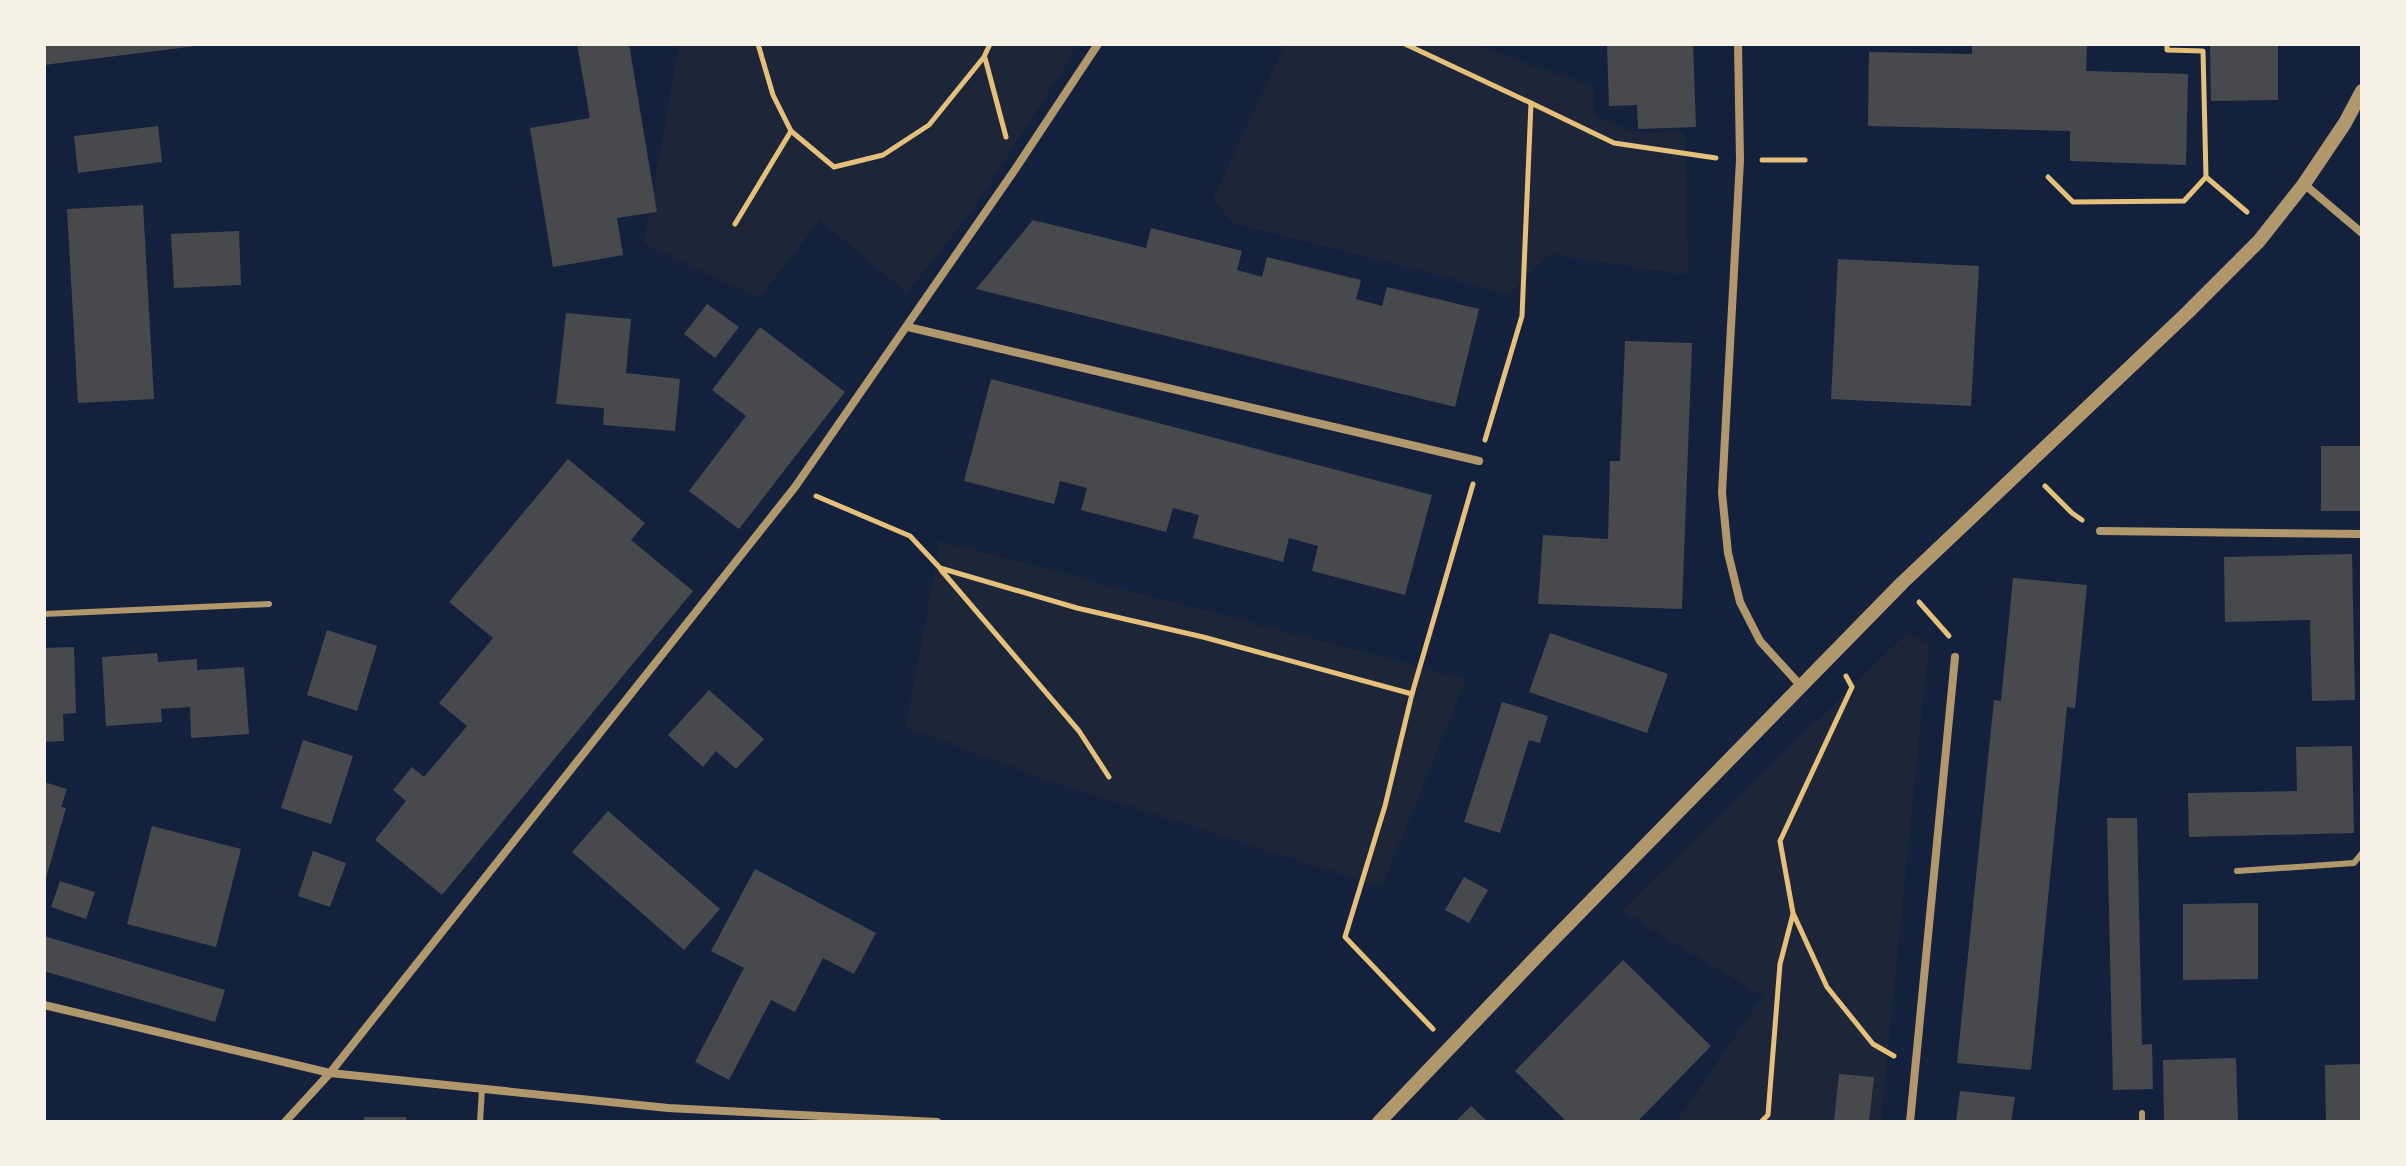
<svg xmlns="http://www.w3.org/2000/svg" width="2406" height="1166" viewBox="0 0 2406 1166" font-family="'Times New Roman',serif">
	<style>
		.green { fill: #1d2539 }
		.building { fill: #48494c }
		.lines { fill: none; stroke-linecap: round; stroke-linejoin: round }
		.path { stroke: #e5c07b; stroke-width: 5 }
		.service { stroke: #b1986c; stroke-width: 6 }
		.minor { stroke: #b1986c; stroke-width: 8 }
		.tertiary { stroke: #b1986c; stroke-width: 14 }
	</style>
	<rect width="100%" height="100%" fill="#14213d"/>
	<g class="green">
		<path d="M 679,44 L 1076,44 L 1068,62 L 971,213 L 907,293 L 820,220 L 759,298 L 644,244 Z"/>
		<path d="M 1285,44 L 1471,44 L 1593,86 L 1594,115 L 1635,132 L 1685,133 L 1688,275 L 1550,254 L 1510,294 L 1233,223 L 1213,199 Z"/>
		<path d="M 940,541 L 1466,679 L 1382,887 L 1044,779 L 906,727 Z"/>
		<path d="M 1906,634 L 1929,643 L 1881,1122 L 1676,1122 L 1763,996 L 1622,911 Z"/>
	</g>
	<g class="building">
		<path d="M 44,44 L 196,44 L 196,46 L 44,65 Z"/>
		<path d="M 577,44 L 629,44 L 657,212 L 617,218 L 623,255 L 553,267 L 530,128 L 590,118 Z"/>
		<path d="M 1607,44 L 1693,44 L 1696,127 L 1638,129 L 1637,105 L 1609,106 Z"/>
		<path d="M 1972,44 L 2087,44 L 2086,71 L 2188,74 L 2186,165 L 2070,161 L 2070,131 L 1868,126 L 1869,52 L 1972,54 Z"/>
		<path d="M 2210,44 L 2278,44 L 2278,100 L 2211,101 Z"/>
		<path d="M 158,126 L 162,162 L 78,173 L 74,136 Z"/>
		<path d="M 143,205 L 154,399 L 78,403 L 67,209 Z"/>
		<path d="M 1033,220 L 1146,248 L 1151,228 L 1242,251 L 1237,270 L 1262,277 L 1267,257 L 1361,280 L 1356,299 L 1382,306 L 1387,287 L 1479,309 L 1455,407 L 976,289 Z"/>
		<path d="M 239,231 L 241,285 L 174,288 L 171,234 Z"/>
		<path d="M 1838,259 L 1979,266 L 1971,406 L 1831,399 Z"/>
		<path d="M 707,304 L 739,327 L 715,358 L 684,334 Z"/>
		<path d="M 566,313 L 631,319 L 626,373 L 680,379 L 675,431 L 603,425 L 604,408 L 556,404 Z"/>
		<path d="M 760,327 L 845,392 L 739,529 L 689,491 L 746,416 L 712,390 Z"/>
		<path d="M 1625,341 L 1692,343 L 1682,609 L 1538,604 L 1543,535 L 1608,539 L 1610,461 L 1620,461 Z"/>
		<path d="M 991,379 L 1432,495 L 1405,595 L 1312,571 L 1318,546 L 1289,538 L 1283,562 L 1193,538 L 1199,515 L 1173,508 L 1166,532 L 1081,510 L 1087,488 L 1060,481 L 1054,504 L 964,481 Z"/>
		<rect x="2321" y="446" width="41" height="65"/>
		<path d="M 568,459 L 645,523 L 631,540 L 693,591 L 442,895 L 375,840 L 406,801 L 393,790 L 412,767 L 424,777 L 467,726 L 439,703 L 493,638 L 449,602 Z"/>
		<path d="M 2352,554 L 2355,700 L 2312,701 L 2310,620 L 2225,622 L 2224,557 Z"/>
		<path d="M 2013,578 L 2087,585 L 2075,708 L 2067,707 L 2031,1070 L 1957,1063 L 1994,700 L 2001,701 Z"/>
		<path d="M 327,630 L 377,646 L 357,711 L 307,695 Z"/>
		<path d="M 1550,633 L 1668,674 L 1647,733 L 1529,692 Z"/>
		<path d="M 74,647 L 76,713 L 63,714 L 64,741 L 44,742 L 44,648 Z"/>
		<path d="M 157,653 L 158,662 L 197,659 L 197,670 L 244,667 L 249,734 L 191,738 L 190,707 L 161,709 L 162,722 L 106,726 L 102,657 Z"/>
		<path d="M 709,690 L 764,739 L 736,769 L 716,751 L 703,767 L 668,735 Z"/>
		<path d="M 1502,702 L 1548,716 L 1540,743 L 1529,740 L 1500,833 L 1464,822 Z"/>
		<path d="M 303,740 L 353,756 L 331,824 L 281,808 Z"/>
		<path d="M 2352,746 L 2354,833 L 2189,837 L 2188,793 L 2297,791 L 2296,747 Z"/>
		<path d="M 44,782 L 67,789 L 61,807 L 66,808 L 45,882 Z"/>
		<path d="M 608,811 L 720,909 L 684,950 L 572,852 Z"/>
		<path d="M 2107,818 L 2137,818 L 2142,1045 L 2152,1044 L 2153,1089 L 2113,1090 Z"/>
		<path d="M 152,826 L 241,849 L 216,947 L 127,924 Z"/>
		<path d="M 313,851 L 346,863 L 330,907 L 298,896 Z"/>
		<path d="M 755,869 L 876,933 L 854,974 L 823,958 L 795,1012 L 771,1000 L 729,1080 L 695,1062 L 744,968 L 711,951 Z"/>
		<path d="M 1464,877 L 1488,890 L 1469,923 L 1445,910 Z"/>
		<path d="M 60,881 L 95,892 L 86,919 L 51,907 Z"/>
		<path d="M 2258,903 L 2258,979 L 2183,980 L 2183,904 Z"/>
		<path d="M 44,936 L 225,990 L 215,1022 L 44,971 Z"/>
		<path d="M 1623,960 L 1711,1046 L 1637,1122 L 1567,1122 L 1515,1071 Z"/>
		<path d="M 2236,1058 L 2238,1122 L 2164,1122 L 2163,1060 Z"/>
		<path d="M 2362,1064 L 2362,1122 L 2326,1122 L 2325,1065 Z"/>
		<path d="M 1839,1074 L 1874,1077 L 1869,1122 L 1834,1122 Z"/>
		<path d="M 1960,1091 L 2015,1097 L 2011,1122 L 1956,1122 Z"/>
		<path d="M 1471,1106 L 1488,1122 L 1455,1122 Z"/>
		<rect x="364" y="1117" width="42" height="5"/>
	</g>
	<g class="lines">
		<g class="path">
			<path d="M 1405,44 L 1531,103"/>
			<path d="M 2167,44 L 2167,50 L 2203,51 L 2206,177 L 2247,212"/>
			<path d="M 985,58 L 1006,137"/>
			<path d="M 791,131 L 834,167 L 883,155 L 929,125 L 984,57 L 990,44"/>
			<path d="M 1762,160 L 1805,160"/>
			<path d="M 2048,177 L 2073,202 L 2184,201 L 2206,177"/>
			<path d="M 735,224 L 791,131 L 773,95 L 758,44"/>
			<path d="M 1485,440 L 1522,316 L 1531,103 L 1614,143 L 1716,158"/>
			<path d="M 2045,486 L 2072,513 L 2082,520"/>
			<path d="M 816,496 L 910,536 L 940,568 L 1077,608 L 1203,637 L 1412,694 L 1385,806 L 1345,937 L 1433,1029"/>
			<path d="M 941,570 L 1079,731 L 1109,777"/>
			<path d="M 1919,602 L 1949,636"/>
			<path d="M 1846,676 L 1852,687 L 1780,841 L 1793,913 L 1827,987 L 1873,1044 L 1894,1056"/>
			<path d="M 1412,694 L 1473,484"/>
			<path d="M 1761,1122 L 1768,1115 L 1780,964 L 1793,914"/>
		</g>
		<g class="service">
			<path d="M 44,614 L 269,604"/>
			<path d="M 2237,871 L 2354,863 L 2362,853"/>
			<path d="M 480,1122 L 482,1089"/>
			<path d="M 2142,1122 L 2142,1113"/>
		</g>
		<g class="minor">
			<path d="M 1738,44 L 1740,160 L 1722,493 L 1728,553 L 1740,602 L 1760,641 L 1801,686"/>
			<path d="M 2304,184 L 2362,233"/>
			<path d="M 908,327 L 1479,461"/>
			<path d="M 2100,531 L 2362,534"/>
			<path d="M 44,1005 L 330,1073 L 668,1108 L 937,1122"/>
			<path d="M 285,1122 L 330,1073 L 795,487 L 1016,168 L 1098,44"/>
			<path d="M 1910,1122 L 1955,657"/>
		</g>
		<path class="tertiary" d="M 1379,1122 L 1544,949 L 1902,583 L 2187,313 L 2259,241 L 2304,184 L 2345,123 L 2362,91"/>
	</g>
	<rect width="2406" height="1166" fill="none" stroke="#f6f1e7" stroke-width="92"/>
</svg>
